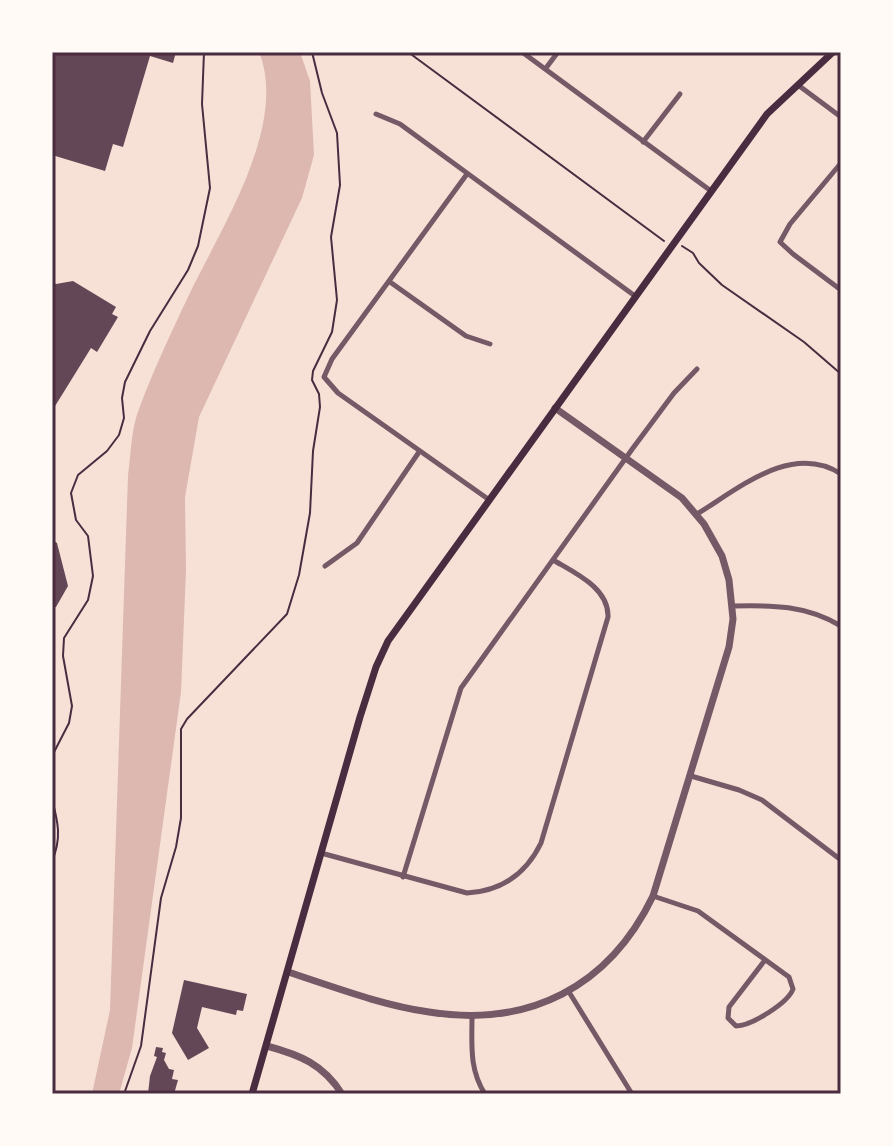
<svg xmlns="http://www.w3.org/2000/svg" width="893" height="1146" viewBox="0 0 893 1146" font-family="'Alegreya Sans',sans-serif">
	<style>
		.water { fill: #dcb8b0 }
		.building { fill: #644757 }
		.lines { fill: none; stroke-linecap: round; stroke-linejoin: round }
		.path { stroke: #4a2c40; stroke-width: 2 }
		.minor { stroke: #755966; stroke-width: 5 }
		.tertiary { stroke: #755966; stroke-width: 7 }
		.secondary { stroke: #4a2c40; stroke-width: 7 }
		.neatline { fill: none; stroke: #4a2c40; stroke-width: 3 }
	</style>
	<rect width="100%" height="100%" fill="#f7e1d7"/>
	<path class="water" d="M 259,52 L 300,52 L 310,81 L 314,155 L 302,198 L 199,417 L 185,497 L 186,570 L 181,692 L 132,1048 L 119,1094 L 92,1094 L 110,1010 L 128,475 C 131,454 131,429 139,409 C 153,371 171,333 188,297 C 219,231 289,126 259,52 Z"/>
	<g class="building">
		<path d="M 52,52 L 176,52 L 173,63 L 150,56 L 123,147 L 113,144 L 105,171 L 52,155 Z"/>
		<path d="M 52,281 L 56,284 L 73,281 L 116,307 L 112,314 L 118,317 L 97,352 L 91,348 L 52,411 Z"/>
		<path d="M 52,539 L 57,543 L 68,586 L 56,607 L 52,608 Z"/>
		<path d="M 184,980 L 247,994 L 243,1011 L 237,1010 L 236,1015 L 202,1007 L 197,1028 L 209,1048 L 188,1060 L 172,1033 Z"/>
		<path d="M 156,1047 L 163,1048 L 162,1052 L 166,1053 L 164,1060 L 169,1069 L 174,1070 L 172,1079 L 178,1080 L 174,1094 L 148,1094 L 150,1076 L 157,1057 L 154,1056 Z"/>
	</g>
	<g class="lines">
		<g class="path">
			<path d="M 408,52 L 664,241"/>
			<path d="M 682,246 L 693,253 L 699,263 L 722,285 L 804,342 L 841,374"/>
			<path d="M 52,756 L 69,723 L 72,706 L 63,656 L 64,638 L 88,600 L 93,576 L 88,536 L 76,520 L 71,493 L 78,475 L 107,451 L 119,435 L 124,418 L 122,398 L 125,382 L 150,331 L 188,270 L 198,246 L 210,188 L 202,104 L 204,52"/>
			<path d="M 52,799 C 58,822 62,838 52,861"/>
			<path d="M 124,1094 L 141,1046 L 161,898 L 176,847 L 181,818 L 181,729 L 187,719 L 287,614 L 299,575 L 310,513 L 313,451 L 320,407 L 319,394 L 312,380 L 313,371 L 332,332 L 337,300 L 331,237 L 340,185 L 337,133 L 322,93 L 312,52"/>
		</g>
		<g class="minor">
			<path d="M 522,52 L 711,191"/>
			<path d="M 546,68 L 558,52"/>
			<path d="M 798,85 L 841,117"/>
			<path d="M 376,114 L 400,124 L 635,296"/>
			<path d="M 643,142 L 680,94"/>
			<path d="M 841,163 L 790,224 L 780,242 L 793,254 L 841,290"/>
			<path d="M 467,174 L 332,359 L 324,377 L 338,393 L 488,499"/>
			<path d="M 390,282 L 466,336 L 490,344"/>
			<path d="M 697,514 C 738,489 792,442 841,474"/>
			<path d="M 325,566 L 357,543 L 419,452"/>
			<path d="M 733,606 C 772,605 806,605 841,626"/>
			<path d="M 691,776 L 739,790 L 762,800 L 841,860"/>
			<path d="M 321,853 L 467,893 C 501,891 526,874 541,843 L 608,617 C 609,588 575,573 553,560"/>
			<path d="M 403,877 L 461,688 L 633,448 L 674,393 L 697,369"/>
			<path d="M 653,896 L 698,911 L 789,977 L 793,989 C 788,1003 751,1026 736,1026 L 728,1018 L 729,1007 L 765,960"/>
			<path d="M 569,992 L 632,1094"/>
			<path d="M 472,1016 C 472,1045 469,1069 485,1094"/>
		</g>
		<g class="tertiary">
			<path d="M 288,972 C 334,987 381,1005 429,1012 C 529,1028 609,987 653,896 L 729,647 L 733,619 L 729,580 L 722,556 L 704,524 L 682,498 L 555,408"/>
			<path d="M 267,1046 C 300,1055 323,1064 342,1094"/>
		</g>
		<path class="secondary" d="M 252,1094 L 360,717 L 376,667 L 388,641 L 767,114 L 833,52"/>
	</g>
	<rect width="893" height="1146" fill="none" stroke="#fffaf5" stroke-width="108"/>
	<rect x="54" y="54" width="785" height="1038" class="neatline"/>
</svg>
